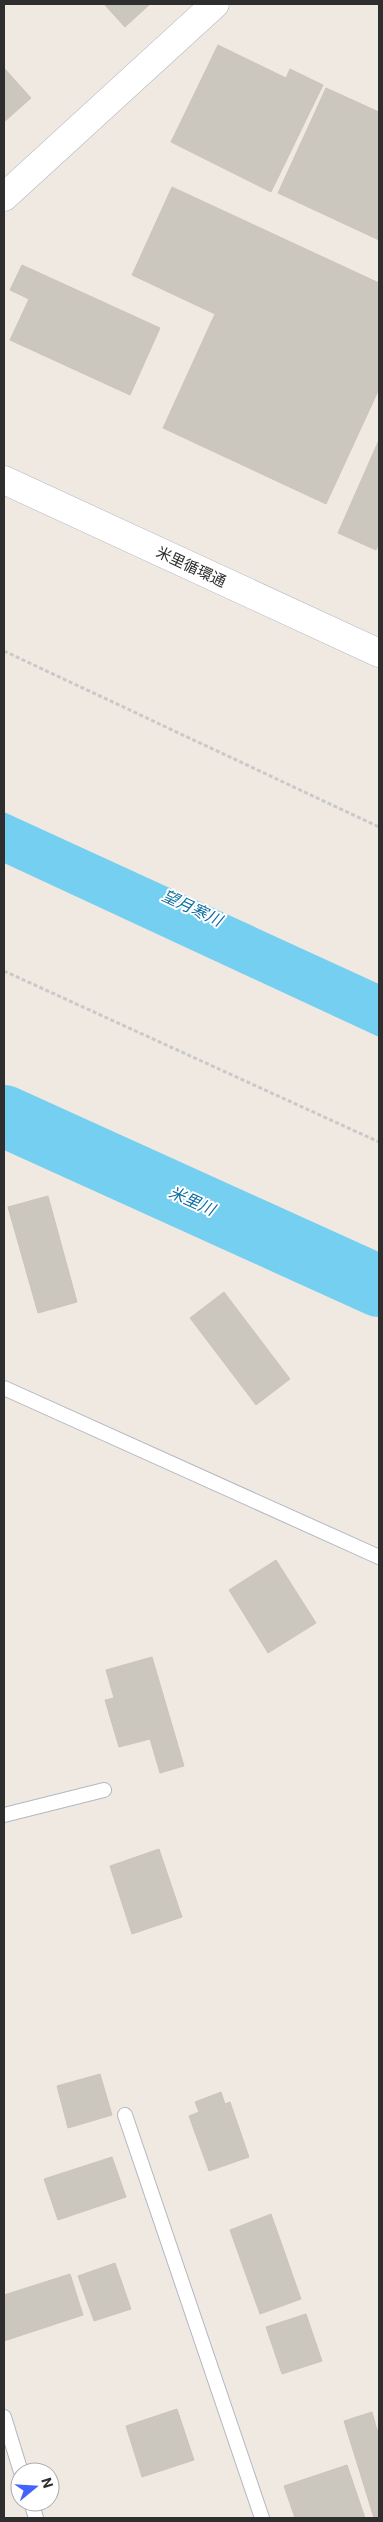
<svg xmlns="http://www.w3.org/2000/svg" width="383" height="2522" viewBox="0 0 383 2522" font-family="Roboto,'Noto Sans JP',sans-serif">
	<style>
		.water { fill: #75cff0 }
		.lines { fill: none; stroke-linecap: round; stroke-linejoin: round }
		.river { stroke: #75cff0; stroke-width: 62 }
		.building { fill: #cbc7bf; stroke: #cbc5ba }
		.service-casing { stroke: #b4b7c1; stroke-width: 16 }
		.minor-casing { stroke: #b4b7c1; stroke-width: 29 }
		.path { stroke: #c9c9c9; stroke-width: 3; stroke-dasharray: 4 2.5; stroke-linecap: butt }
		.service { stroke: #fff; stroke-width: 14 }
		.minor { stroke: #fff; stroke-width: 28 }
		.labels { text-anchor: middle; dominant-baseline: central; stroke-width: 4; stroke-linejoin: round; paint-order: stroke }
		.street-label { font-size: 15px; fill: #2e2e2e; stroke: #fff }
		.water-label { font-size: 16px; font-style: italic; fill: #0d6fa3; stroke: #fff }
	</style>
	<rect width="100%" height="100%" fill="#efe9e1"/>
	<path class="water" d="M 4,812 L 379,984 L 379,1037 L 4,863 Z"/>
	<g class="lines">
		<path class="river" d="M 4,1116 L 379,1286"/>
	</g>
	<g class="building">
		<path d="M 104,4 L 150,4 L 125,27 Z"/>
		<path d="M 218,45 L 286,78 L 290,69 L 323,85 L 271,192 L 171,142 Z"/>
		<path d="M 4,68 L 31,98 L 4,122 Z"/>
		<path d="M 326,88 L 379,112 L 379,240 L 278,193 Z"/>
		<path d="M 172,187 L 379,283 L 379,389 L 326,504 L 163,428 L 215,314 L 132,275 Z"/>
		<path d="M 22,265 L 160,328 L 130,395 L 10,340 L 29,299 L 10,290 Z"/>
		<path d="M 379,440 L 379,543 L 376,550 L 338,533 Z"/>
		<path d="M 48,1196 L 77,1302 L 38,1313 L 8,1207 Z"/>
		<path d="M 224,1292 L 290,1379 L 256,1405 L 190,1318 Z"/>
		<path d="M 276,1560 L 316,1623 L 268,1653 L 229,1590 Z"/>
		<path d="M 152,1657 L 184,1766 L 160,1773 L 150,1739 L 119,1747 L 105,1700 L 114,1698 L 106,1670 Z"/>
		<path d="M 159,1849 L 182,1917 L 132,1934 L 110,1866 Z"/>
		<path d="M 100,2074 L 112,2115 L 68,2128 L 57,2086 Z"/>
		<path d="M 221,2092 L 225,2104 L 230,2102 L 249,2157 L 209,2171 L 189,2116 L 199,2112 L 195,2102 Z"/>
		<path d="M 112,2157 L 126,2197 L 58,2220 L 44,2179 Z"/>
		<path d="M 271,2214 L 301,2299 L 260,2314 L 230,2230 Z"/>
		<path d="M 115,2263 L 131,2309 L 94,2321 L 78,2276 Z"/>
		<path d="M 70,2274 L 83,2315 L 4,2341 L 4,2295 Z"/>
		<path d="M 306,2314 L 322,2361 L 282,2374 L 266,2327 Z"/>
		<path d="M 177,2409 L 194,2460 L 142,2477 L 126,2426 Z"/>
		<path d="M 372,2412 L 377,2430 L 379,2430 L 379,2518 L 374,2518 L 344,2421 Z"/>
		<path d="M 347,2465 L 365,2518 L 295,2518 L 284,2486 Z"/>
	</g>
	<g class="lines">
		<g class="service-casing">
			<g id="service">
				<path d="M 4,1388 L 379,1557"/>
				<path d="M 4,1815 L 104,1790"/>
				<path d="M 125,2115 L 262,2518"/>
				<path d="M 4,2417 L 21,2472"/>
				<path d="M 31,2502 L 36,2518"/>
			</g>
		</g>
		<g class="minor-casing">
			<g id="minor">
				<path d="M 4,197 L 215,4"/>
				<path d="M 4,480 L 379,653"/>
			</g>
		</g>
		<g class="path">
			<path d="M 4,651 L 379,827"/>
			<path d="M 4,971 L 379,1142"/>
		</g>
		<use href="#service" class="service"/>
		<use href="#minor" class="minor"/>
	</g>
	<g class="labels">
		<g class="street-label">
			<text transform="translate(191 567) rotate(25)">米里循環通</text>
		</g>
		<g class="water-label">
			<text transform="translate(192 908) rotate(25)">望月寒川</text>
			<text transform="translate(192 1201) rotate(24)">米里川</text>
		</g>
	</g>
	<rect width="383" height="2522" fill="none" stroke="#2e2e2e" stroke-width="10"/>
	<g transform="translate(35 2487) rotate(72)"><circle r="24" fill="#ffffff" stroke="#ababab"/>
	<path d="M0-4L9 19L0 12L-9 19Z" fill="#4264fb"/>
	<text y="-8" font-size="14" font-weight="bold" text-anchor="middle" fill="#2e2e2e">N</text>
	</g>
</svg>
